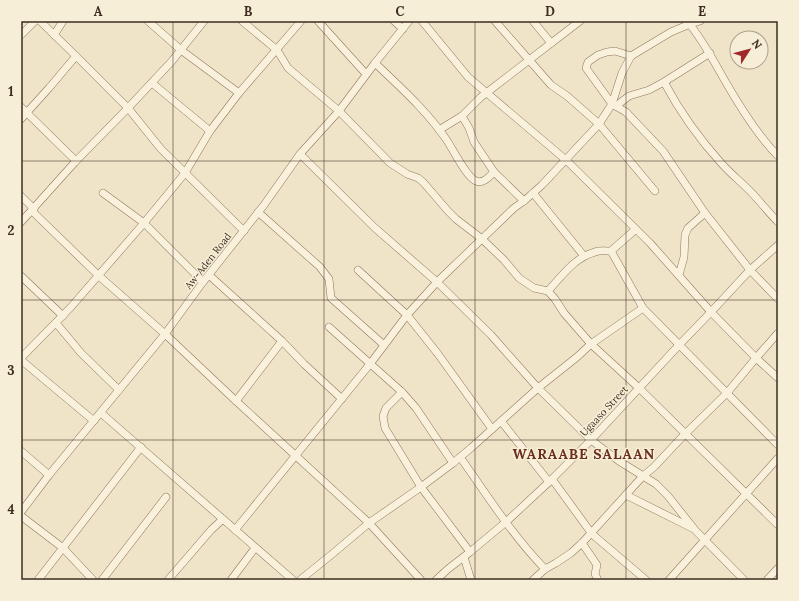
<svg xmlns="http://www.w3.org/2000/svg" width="799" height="601" viewBox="0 0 799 601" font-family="Lora,serif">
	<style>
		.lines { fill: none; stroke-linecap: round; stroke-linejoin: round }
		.minor-casing { stroke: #8d765c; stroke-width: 8 }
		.minor { stroke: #faf1dc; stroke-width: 7 }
		.grid { fill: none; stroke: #3d2e20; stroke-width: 1; stroke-opacity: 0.55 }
		.labels { text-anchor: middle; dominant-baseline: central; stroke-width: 3; stroke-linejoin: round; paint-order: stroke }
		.street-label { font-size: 10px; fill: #3d2e20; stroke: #f7eed8 }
		.district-label { font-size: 14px; font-weight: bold; letter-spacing: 1px; fill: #6b2e1e; stroke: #f7eed8 }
		.neatline { fill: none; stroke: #3d2e20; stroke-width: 1.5 }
		.grid-label { font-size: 13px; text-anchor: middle; font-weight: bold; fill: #3d2e20 }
	</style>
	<rect width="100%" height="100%" fill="#f0e4c8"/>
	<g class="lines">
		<g class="minor-casing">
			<g id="minor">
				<path d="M 40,21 L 76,56 L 128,108 L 161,149 L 244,231"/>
				<path d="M 148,21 L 181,50 L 239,93"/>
				<path d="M 242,21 L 277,50 L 288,68 L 339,111 L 390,163 L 407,174 L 418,178 L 423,182 L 448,211 L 456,219 L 482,239 L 504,260 L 519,278 L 534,288 L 548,291"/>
				<path d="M 318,21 L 366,74"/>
				<path d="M 394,21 L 403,29"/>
				<path d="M 422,21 L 468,77 L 566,160 L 650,243 L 711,312 L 756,358 L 778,378"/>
				<path d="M 495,21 L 551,85 L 567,96 L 599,124 L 655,191"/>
				<path d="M 533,21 L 551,43"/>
				<path d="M 687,21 C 704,41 715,64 728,86 C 742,110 758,136 778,156"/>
				<path d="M 21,35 L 35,21"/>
				<path d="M 54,35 L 63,21"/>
				<path d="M 631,56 L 615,51 L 607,52 L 598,55 L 588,62 L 586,68 L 612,104 L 626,112 L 663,151 L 705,213 L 750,270 L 778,299"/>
				<path d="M 375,63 C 400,87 426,110 446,139 C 453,149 466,177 476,181 C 483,184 489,177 494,172"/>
				<path d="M 664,82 C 679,110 701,141 722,164 C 731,174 740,181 749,190 C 759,200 768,212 778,222"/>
				<path d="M 152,83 L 210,131"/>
				<path d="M 616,106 L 629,96 L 649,90 L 664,82 L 710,53"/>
				<path d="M 21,107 L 76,161"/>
				<path d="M 21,119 L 49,88 L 76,56"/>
				<path d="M 439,130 L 462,116"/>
				<path d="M 300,154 L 375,228 L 437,282 L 491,335 L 538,388 L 591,440 L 619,461 L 656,484 L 668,496 L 695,530 L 744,580"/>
				<path d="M 103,193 L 144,223 L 203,282"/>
				<path d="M 533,193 L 584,256"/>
				<path d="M 21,196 L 34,209"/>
				<path d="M 524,201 L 494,172 L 474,142 L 469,128 L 462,116 L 481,97 L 580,21"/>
				<path d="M 32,211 L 99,276 L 165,334 L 236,401 L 369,523 L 421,580"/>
				<path d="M 258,212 L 320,267 L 329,279 L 331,298 L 384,345"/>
				<path d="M 21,222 L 76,161 L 128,108 L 172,61 L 204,21"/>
				<path d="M 636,229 L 611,251 C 606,251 600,250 595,252 C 575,257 562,276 548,291 L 555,299 L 564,313 L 591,344 L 639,388 L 778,525"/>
				<path d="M 611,251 L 643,308"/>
				<path d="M 358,270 L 407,315 L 438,354 L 492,429"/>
				<path d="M 209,275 L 282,341 L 304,364 L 342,399"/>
				<path d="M 679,275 L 684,257 L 685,235 L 688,228 L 705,213"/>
				<path d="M 21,276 L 63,316"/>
				<path d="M 56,323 L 81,353 L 119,390"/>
				<path d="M 329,327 L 402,392 L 416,408 L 453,463"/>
				<path d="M 21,358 L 71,307 L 144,223 L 185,173 L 210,131 L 239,93 L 301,21"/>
				<path d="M 21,360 L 94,421"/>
				<path d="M 402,392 L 386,408 L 383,416 L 385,428 L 421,487 L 470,552"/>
				<path d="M 236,401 L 282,341"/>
				<path d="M 101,413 L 293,580"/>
				<path d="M 501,421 L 549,482"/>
				<path d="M 21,451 L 49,475"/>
				<path d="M 460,457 C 487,495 512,535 545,569"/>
				<path d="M 552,479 L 592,534 L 646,580"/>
				<path d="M 626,495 L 692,528"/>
				<path d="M 21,512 L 49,475 L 165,334 L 203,282 L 264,205 L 300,154 L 339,111 L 375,63 L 409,21"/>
				<path d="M 21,516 L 63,548 L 93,580"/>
				<path d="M 235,530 L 370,364 L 407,315 L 437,282 L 514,208 L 524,201 L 542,185 L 599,124 L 612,104 L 622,73 L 631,56 L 671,32 L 690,24 L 700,21"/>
				<path d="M 582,543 L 597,565 L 595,574 L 598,580"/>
				<path d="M 464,557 L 471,580"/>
				<path d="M 38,580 L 141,447"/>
				<path d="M 102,580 L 166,497"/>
				<path d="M 168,580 L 211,530 L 223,519"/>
				<path d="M 231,580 L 255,548"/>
				<path d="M 300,580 L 331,555 L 369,523 L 421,487 L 453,463 L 471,448 L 538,388 L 577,357 L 591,344 L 643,308 L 778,445"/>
				<path d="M 436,580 L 448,569 L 470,552 L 506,522 L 549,482 L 591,440 L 679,345 L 711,312 L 750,270 L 778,245"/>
				<path d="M 533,580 L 545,569 L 556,563 L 571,553 L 582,543 L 643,476 L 654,467 L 685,434 L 727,393 L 756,358 L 778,333"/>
				<path d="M 669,580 L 778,458"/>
				<path d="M 767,580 L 778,568"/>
			</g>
		</g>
		<use href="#minor" class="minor"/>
	</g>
	<path class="grid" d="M 173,21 L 173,580M 324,21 L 324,580M 475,21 L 475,580M 626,21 L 626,580M 21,161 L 778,161M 21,300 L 778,300M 21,440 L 778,440"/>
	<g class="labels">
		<g class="street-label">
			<text transform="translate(208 261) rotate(-52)">Aw-Aden Road</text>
			<text transform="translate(604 411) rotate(-47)">Ugaaso Street</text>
		</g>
		<g class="district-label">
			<text x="584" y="454">WARAABE SALAAN</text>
		</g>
	</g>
	<rect width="799" height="601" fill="none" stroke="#f7eed8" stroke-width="44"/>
	<g transform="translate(749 50) rotate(54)"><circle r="19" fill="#f7eed8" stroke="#ada18e"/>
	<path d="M0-3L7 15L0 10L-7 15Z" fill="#9e2a2b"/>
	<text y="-6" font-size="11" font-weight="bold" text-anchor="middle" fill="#3d2e20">N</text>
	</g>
	<rect x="22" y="22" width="755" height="557" class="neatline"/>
	<g class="grid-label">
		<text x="98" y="16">A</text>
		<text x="248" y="16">B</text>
		<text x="400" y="16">C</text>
		<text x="550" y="16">D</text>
		<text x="702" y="16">E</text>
		<text x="11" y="96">1</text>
		<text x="11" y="235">2</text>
		<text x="11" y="375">3</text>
		<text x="11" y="514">4</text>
	</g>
</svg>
